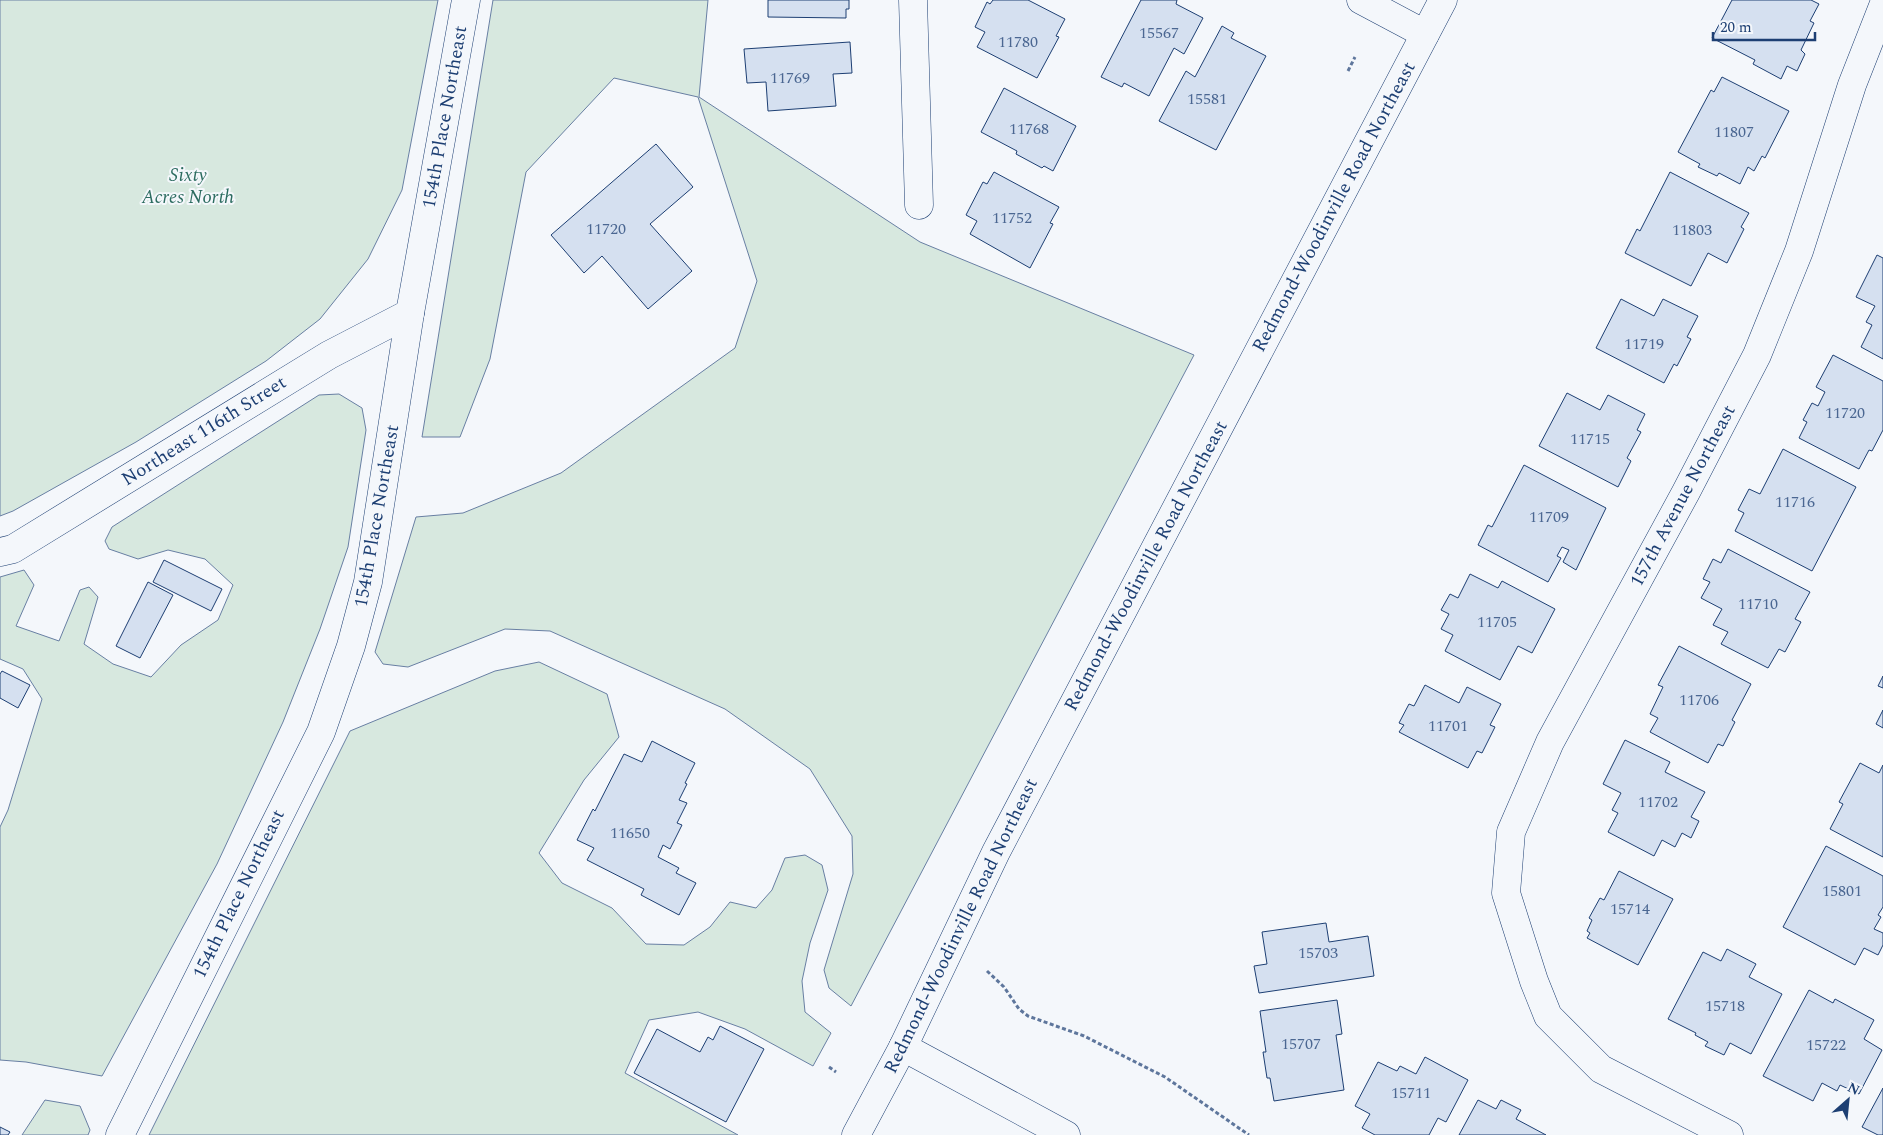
<svg xmlns="http://www.w3.org/2000/svg" width="1883" height="1135" viewBox="0 0 1883 1135" font-family="Spectral,serif">
	<style>
		.green { fill: #d7e8df; stroke: #687fa3 }
		.building { fill: #d5e0f0; stroke: #1d3f73 }
		.lines { fill: none; stroke-linecap: round; stroke-linejoin: round }
		.street-casing { stroke: #1d3f73; stroke-width: 29 }
		.secondary-casing { stroke: #1d3f73; stroke-width: 29 }
		.primary-casing { stroke: #1d3f73; stroke-width: 29 }
		.path { stroke: #5e769c; stroke-width: 3; stroke-dasharray: 4 2.5; stroke-linecap: butt }
		.street { stroke: #f4f7fb; stroke-width: 28 }
		.secondary { stroke: #f4f7fb; stroke-width: 28 }
		.primary { stroke: #f4f7fb; stroke-width: 28 }
		.labels { text-anchor: middle; dominant-baseline: central; stroke-width: 4; stroke-linejoin: round; paint-order: stroke }
		.number-label { font-size: 16px; fill: #4b6792 }
		.street-label { font-size: 19px; fill: #1d3f73; stroke: #f4f7fb }
		.park-label { font-size: 19px; font-style: italic; fill: #2c6c60; stroke: #f4f7fb }
	</style>
	<rect width="100%" height="100%" fill="#f4f7fb"/>
	<g class="green">
		<path d="M 0,0 L 438,0 L 402,190 L 368,259 L 320,319 L 266,361 L 136,442 L 13,511 L 0,516 Z"/>
		<path d="M 493,0 L 708,0 L 699,97 L 920,242 L 1194,355 L 851,1006 L 829,988 L 824,970 L 853,874 L 852,836 L 810,769 L 725,709 L 550,631 L 505,629 L 408,667 L 383,664 L 375,652 L 416,517 L 463,513 L 561,473 L 735,348 L 757,281 L 698,97 L 614,78 L 526,172 L 490,359 L 460,437 L 422,437 Z"/>
		<path d="M 339,394 L 362,408 L 366,430 L 348,547 L 320,629 L 283,722 L 217,864 L 102,1076 L 26,1062 L 0,1060 L 0,827 L 8,810 L 42,699 L 23,669 L 0,659 L 0,577 L 24,570 L 34,585 L 16,626 L 59,641 L 80,590 L 89,587 L 98,597 L 84,644 L 113,664 L 151,677 L 181,645 L 218,620 L 233,585 L 205,559 L 168,550 L 138,559 L 109,549 L 105,541 L 112,527 L 319,395 Z"/>
		<path d="M 539,662 L 607,694 L 619,737 L 584,780 L 539,853 L 562,883 L 612,908 L 646,944 L 684,945 L 710,927 L 730,902 L 756,908 L 772,890 L 785,858 L 805,855 L 822,865 L 828,890 L 810,943 L 802,981 L 805,1012 L 831,1033 L 813,1066 L 745,1029 L 698,1012 L 649,1020 L 625,1073 L 738,1135 L 149,1135 L 350,731 L 495,671 Z"/>
		<path d="M 45,1100 L 80,1106 L 90,1130 L 88,1135 L 22,1135 Z"/>
	</g>
	<g class="building">
		<path d="M 768,0 L 849,0 L 849,9 L 846,9 L 846,18 L 768,17 Z"/>
		<path d="M 993,0 L 1028,0 L 1065,19 L 1056,36 L 1059,37 L 1037,78 L 977,47 L 985,32 L 975,27 L 987,2 L 990,4 Z"/>
		<path d="M 1141,0 L 1177,0 L 1176,4 L 1203,18 L 1184,54 L 1174,48 L 1149,96 L 1124,83 L 1122,87 L 1101,77 Z"/>
		<path d="M 1732,0 L 1811,0 L 1819,4 L 1810,21 L 1814,23 L 1801,50 L 1805,54 L 1797,71 L 1787,66 L 1781,79 L 1753,64 L 1755,60 L 1712,38 Z"/>
		<path d="M 1222,26 L 1234,33 L 1231,38 L 1266,56 L 1216,150 L 1159,121 L 1186,71 L 1195,77 Z"/>
		<path d="M 850,42 L 852,73 L 833,74 L 836,106 L 768,111 L 766,82 L 747,83 L 744,49 Z"/>
		<path d="M 1722,77 L 1789,111 L 1765,158 L 1762,156 L 1754,171 L 1748,167 L 1740,184 L 1719,173 L 1717,176 L 1698,167 L 1700,164 L 1678,152 L 1711,90 L 1714,92 Z"/>
		<path d="M 1004,88 L 1076,126 L 1053,171 L 1044,166 L 1042,168 L 1016,154 L 1017,151 L 981,132 Z"/>
		<path d="M 656,144 L 693,187 L 650,224 L 692,271 L 648,309 L 602,256 L 584,273 L 551,235 Z"/>
		<path d="M 994,172 L 1059,207 L 1050,223 L 1053,224 L 1030,268 L 970,234 L 977,221 L 966,215 L 983,182 L 987,184 Z"/>
		<path d="M 1670,172 L 1749,213 L 1741,227 L 1744,229 L 1727,263 L 1708,253 L 1691,286 L 1625,253 L 1637,229 L 1640,231 Z"/>
		<path d="M 1877,255 L 1883,258 L 1883,359 L 1861,347 L 1872,325 L 1866,322 L 1875,306 L 1856,297 Z"/>
		<path d="M 1621,299 L 1654,316 L 1663,299 L 1698,316 L 1687,337 L 1691,339 L 1677,366 L 1674,364 L 1664,383 L 1596,348 Z"/>
		<path d="M 1833,355 L 1883,381 L 1883,430 L 1872,451 L 1869,450 L 1859,469 L 1799,438 L 1807,422 L 1803,420 L 1812,403 L 1818,406 L 1825,392 L 1816,387 Z"/>
		<path d="M 1567,393 L 1600,410 L 1608,395 L 1645,414 L 1637,430 L 1641,432 L 1627,458 L 1631,461 L 1618,487 L 1539,446 Z"/>
		<path d="M 1783,449 L 1856,487 L 1812,571 L 1735,531 L 1744,513 L 1738,510 L 1749,489 L 1760,494 Z"/>
		<path d="M 1524,465 L 1606,508 L 1576,570 L 1563,562 L 1569,550 L 1562,547 L 1557,556 L 1561,558 L 1548,582 L 1478,545 L 1488,525 L 1492,527 Z"/>
		<path d="M 1728,549 L 1810,592 L 1795,619 L 1801,622 L 1785,652 L 1779,649 L 1768,668 L 1721,644 L 1728,632 L 1713,625 L 1722,609 L 1701,598 L 1710,582 L 1703,579 L 1713,559 L 1721,563 Z"/>
		<path d="M 164,560 L 222,589 L 211,611 L 153,582 Z"/>
		<path d="M 1470,574 L 1498,588 L 1502,581 L 1555,609 L 1532,653 L 1518,646 L 1500,680 L 1445,651 L 1453,635 L 1441,629 L 1449,614 L 1441,610 L 1450,594 L 1458,598 Z"/>
		<path d="M 148,582 L 173,595 L 140,658 L 116,646 Z"/>
		<path d="M 1679,646 L 1751,684 L 1732,720 L 1735,722 L 1723,746 L 1718,744 L 1708,763 L 1650,732 L 1658,718 L 1650,714 L 1663,687 L 1658,685 Z"/>
		<path d="M 2,671 L 30,685 L 18,708 L 0,698 L 0,674 Z"/>
		<path d="M 1883,676 L 1883,688 L 1878,686 Z"/>
		<path d="M 1425,685 L 1459,703 L 1467,687 L 1501,704 L 1490,725 L 1495,727 L 1482,753 L 1477,751 L 1468,768 L 1399,732 L 1404,725 L 1399,723 L 1409,704 L 1414,706 Z"/>
		<path d="M 1883,710 L 1883,728 L 1876,724 Z"/>
		<path d="M 1625,740 L 1670,762 L 1665,772 L 1705,792 L 1691,817 L 1699,821 L 1691,838 L 1682,833 L 1675,847 L 1662,840 L 1654,856 L 1608,832 L 1618,813 L 1612,810 L 1621,793 L 1603,784 Z"/>
		<path d="M 652,741 L 695,763 L 685,783 L 687,784 L 679,800 L 687,803 L 677,823 L 682,825 L 670,849 L 663,845 L 658,857 L 679,868 L 676,873 L 696,883 L 679,915 L 641,895 L 644,889 L 587,860 L 594,848 L 577,840 L 593,809 L 595,811 L 624,754 L 642,762 Z"/>
		<path d="M 1860,763 L 1879,773 L 1883,765 L 1883,857 L 1830,829 L 1843,804 L 1839,802 Z"/>
		<path d="M 1826,846 L 1883,876 L 1883,907 L 1878,915 L 1881,917 L 1874,929 L 1883,933 L 1883,945 L 1878,955 L 1864,948 L 1855,965 L 1783,927 Z"/>
		<path d="M 1619,871 L 1673,899 L 1638,965 L 1587,938 L 1590,933 L 1587,931 L 1592,920 L 1589,918 L 1600,898 L 1604,900 Z"/>
		<path d="M 1326,923 L 1329,942 L 1368,936 L 1374,976 L 1259,993 L 1254,966 L 1267,964 L 1262,932 Z"/>
		<path d="M 1727,949 L 1756,964 L 1749,977 L 1782,994 L 1751,1054 L 1730,1043 L 1724,1055 L 1705,1046 L 1708,1042 L 1695,1035 L 1696,1033 L 1668,1019 L 1703,952 L 1721,961 Z"/>
		<path d="M 1809,990 L 1833,1003 L 1835,999 L 1874,1020 L 1864,1039 L 1882,1050 L 1859,1094 L 1840,1085 L 1837,1091 L 1822,1083 L 1813,1101 L 1763,1076 Z"/>
		<path d="M 1337,1000 L 1342,1034 L 1336,1035 L 1344,1090 L 1274,1101 L 1270,1078 L 1267,1078 L 1263,1052 L 1266,1052 L 1260,1011 Z"/>
		<path d="M 720,1026 L 764,1049 L 726,1122 L 634,1073 L 657,1029 L 700,1052 L 708,1037 L 713,1040 Z"/>
		<path d="M 1425,1057 L 1468,1080 L 1446,1122 L 1438,1118 L 1429,1135 L 1375,1135 L 1362,1128 L 1370,1114 L 1355,1106 L 1378,1062 L 1397,1071 L 1400,1066 L 1416,1074 Z"/>
		<path d="M 1883,1088 L 1883,1135 L 1878,1135 L 1862,1127 Z"/>
		<path d="M 1478,1100 L 1496,1109 L 1501,1100 L 1521,1110 L 1516,1119 L 1546,1135 L 1459,1135 Z"/>
		<path d="M 0,1127 L 10,1132 L 8,1135 L 0,1135 Z"/>
	</g>
	<g class="lines">
		<g class="street-casing">
			<g id="street">
				<path d="M 913,0 L 919,205"/>
				<path d="M 1361,0 L 1425,34"/>
				<path d="M 0,552 L 13,549 L 329,355 L 410,313"/>
				<path d="M 120,1135 L 321,732 L 351,646 L 368,582 L 410,313 L 466,0"/>
				<path d="M 1729,1135 L 1601,1069 L 1548,1016 L 1534,981 L 1506,893 L 1511,832 L 1550,742 L 1686,492 L 1757,355 L 1799,251 L 1852,85 L 1883,6"/>
			</g>
		</g>
		<g class="secondary-casing">
			<path id="secondary" d="M 903,1047 L 1066,1135"/>
		</g>
		<g class="primary-casing">
			<path id="primary" d="M 856,1135 L 903,1047 L 996,852 L 1443,0"/>
		</g>
		<g class="path">
			<path d="M 1348,71 L 1355,57"/>
			<path d="M 987,971 L 1004,987 L 1019,1009 L 1028,1016 L 1084,1036 L 1165,1077 L 1249,1135"/>
			<path d="M 829,1067 L 836,1072"/>
		</g>
		<use href="#street" class="street"/>
		<use href="#secondary" class="secondary"/>
		<use href="#primary" class="primary"/>
	</g>
	<g class="labels">
		<g class="number-label">
			<text x="1159" y="33">15567</text>
			<text x="1018" y="42">11780</text>
			<text x="790" y="78">11769</text>
			<text x="1207" y="99">15581</text>
			<text x="1029" y="129">11768</text>
			<text x="1734" y="132">11807</text>
			<text x="1012" y="218">11752</text>
			<text x="606" y="229">11720</text>
			<text x="1692" y="230">11803</text>
			<text x="1644" y="344">11719</text>
			<text x="1845" y="413">11720</text>
			<text x="1590" y="439">11715</text>
			<text x="1795" y="502">11716</text>
			<text x="1549" y="517">11709</text>
			<text x="1758" y="604">11710</text>
			<text x="1497" y="622">11705</text>
			<text x="1699" y="700">11706</text>
			<text x="1448" y="726">11701</text>
			<text x="1658" y="802">11702</text>
			<text x="630" y="833">11650</text>
			<text x="1842" y="891">15801</text>
			<text x="1630" y="909">15714</text>
			<text x="1318" y="953">15703</text>
			<text x="1725" y="1006">15718</text>
			<text x="1301" y="1044">15707</text>
			<text x="1826" y="1045">15722</text>
			<text x="1411" y="1093">15711</text>
		</g>
		<g class="street-label">
			<text transform="translate(445 117) rotate(-80)">154th Place Northeast</text>
			<text transform="translate(1334 207) rotate(-62)">Redmond-Woodinville Road Northeast</text>
			<text transform="translate(204 431) rotate(-32)">Northeast 116th Street</text>
			<text transform="translate(1683 496) rotate(-62)">157th Avenue Northeast</text>
			<text transform="translate(377 516) rotate(-80)">154th Place Northeast</text>
			<text transform="translate(1146 566) rotate(-62)">Redmond-Woodinville Road Northeast</text>
			<text transform="translate(239 894) rotate(-64)">154th Place Northeast</text>
			<text transform="translate(961 926) rotate(-64)">Redmond-Woodinville Road Northeast</text>
		</g>
		<g class="park-label">
			<text x="188" y="175">Sixty<tspan x="188" dy="22">Acres North</tspan></text>
		</g>
	</g>
	<g transform="translate(1848 1100) rotate(27)" stroke="#f4f7fb" stroke-width="4" paint-order="stroke">
	<path d="M0-4L9 19L0 12L-9 19Z" fill="#1d3f73"/>
	<text y="-8" font-size="14" font-weight="bold" text-anchor="middle" fill="#1d3f73">N</text>
	</g>
	<path d="M1713 32v8h102v-8" fill="none" stroke="#1d3f73" stroke-width="2.5"/>
	<text x="1720" y="32" font-size="15" fill="#1d3f73" stroke="#f4f7fb" stroke-width="4" paint-order="stroke">20 m</text>
</svg>
